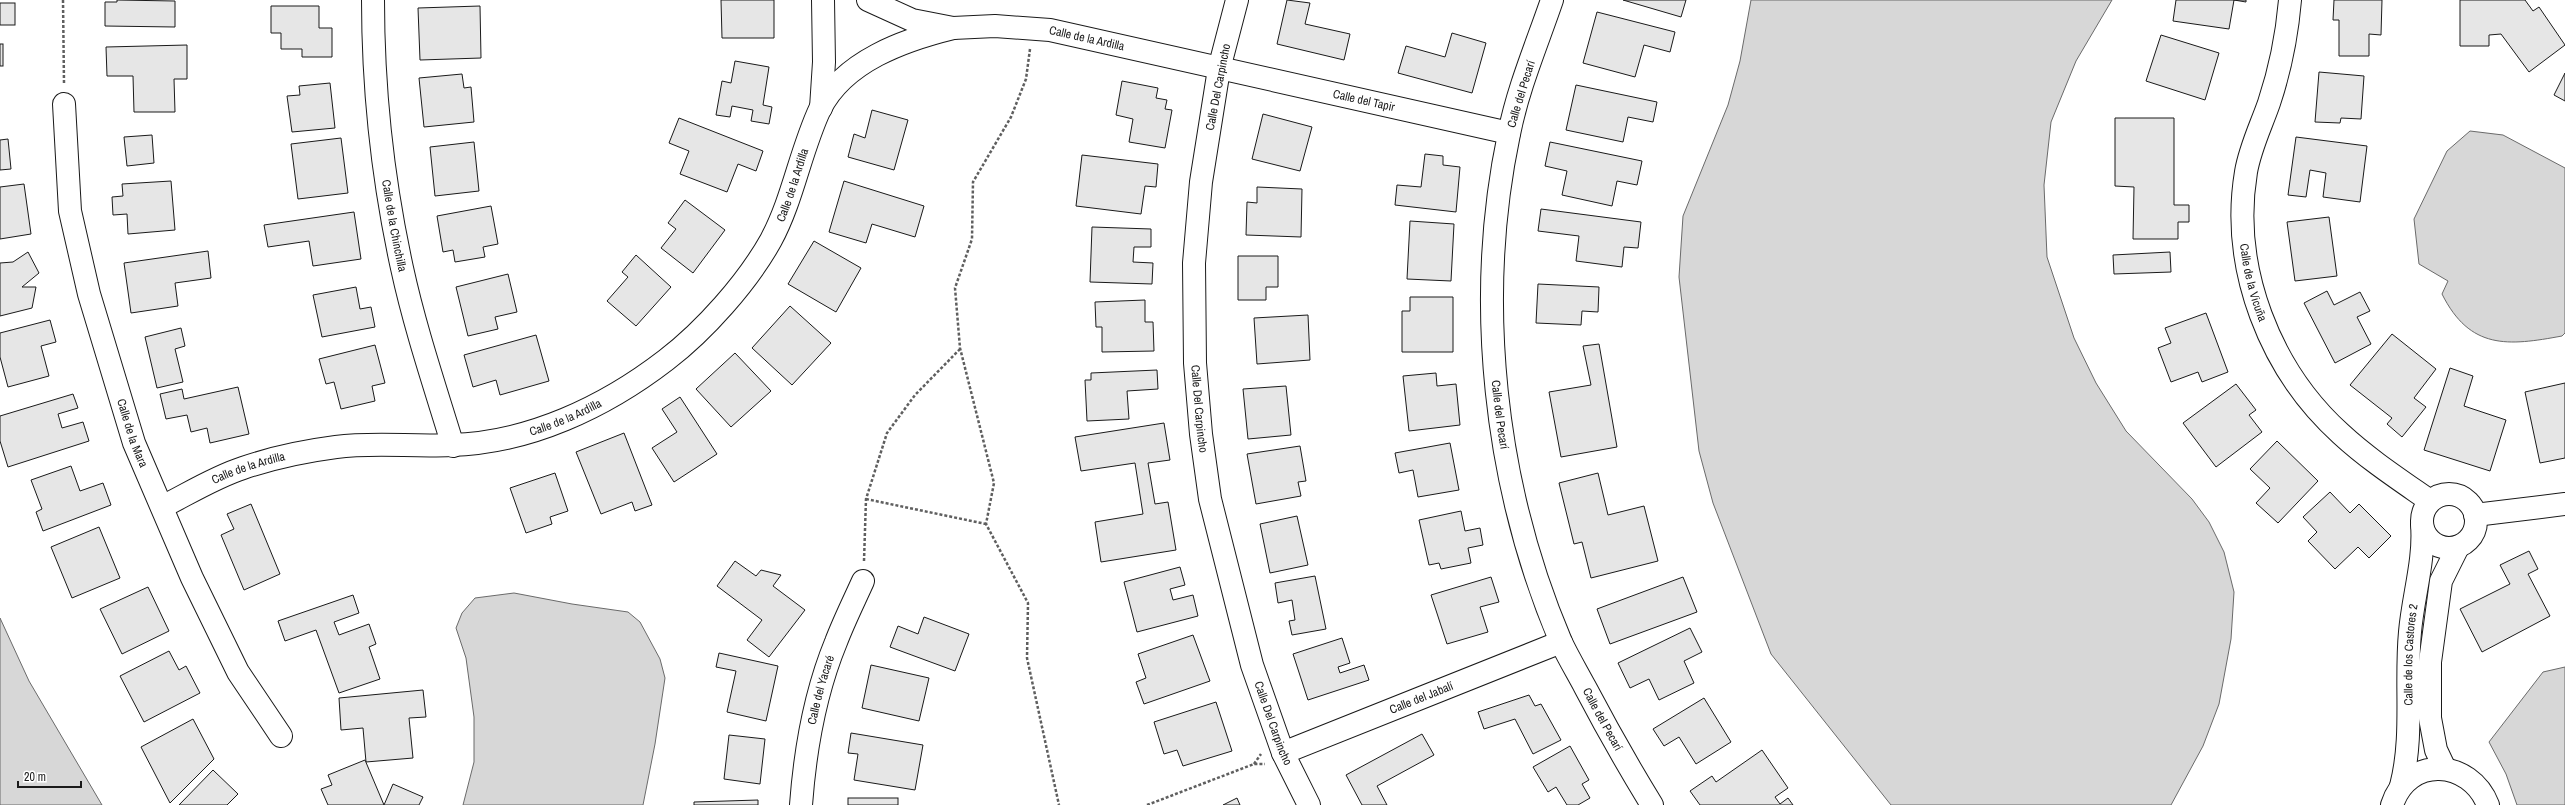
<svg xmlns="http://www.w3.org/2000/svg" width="2565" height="805" viewBox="0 0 2565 805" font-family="'Archivo Narrow',sans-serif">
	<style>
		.water { fill: #d7d7d7; stroke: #6a6a6a }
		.building { fill: #e6e6e6; stroke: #1a1a1a }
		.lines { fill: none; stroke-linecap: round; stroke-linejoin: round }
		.minor-casing { stroke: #1a1a1a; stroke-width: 24 }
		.path { stroke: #5f5f5f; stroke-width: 2.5; stroke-dasharray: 3 2; stroke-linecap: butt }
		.minor { stroke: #fff; stroke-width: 22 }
		.labels { text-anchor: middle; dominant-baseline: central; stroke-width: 3; stroke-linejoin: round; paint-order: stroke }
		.street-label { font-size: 12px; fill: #1a1a1a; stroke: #fff }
	</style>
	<rect width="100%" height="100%" fill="#fff"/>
	<g class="water">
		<path d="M 1751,0 L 2112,0 L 2076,61 L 2051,122 L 2044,185 L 2047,257 L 2074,338 L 2096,383 L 2126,431 L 2192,499 L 2209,522 L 2224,552 L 2234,592 L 2231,639 L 2219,704 L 2203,746 L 2171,805 L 1891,805 L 1771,654 L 1713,503 L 1699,451 L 1679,277 L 1683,216 L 1728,105 L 1740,61 Z"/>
		<path d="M 2470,131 L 2503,135 L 2565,168 L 2565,333 L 2562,336 C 2508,346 2470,350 2442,294 L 2448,281 L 2419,264 L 2414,219 L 2447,151 Z"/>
		<path d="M 514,593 L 572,604 L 628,612 L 640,622 L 660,659 L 665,678 L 655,744 L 643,805 L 463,805 L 474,762 L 474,717 L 466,658 L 456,628 L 462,613 L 475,598 Z"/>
		<path d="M 0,618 L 29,681 L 102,805 L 0,805 Z"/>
		<path d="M 2565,667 L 2565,805 L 2517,805 L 2506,774 L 2489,742 L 2543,672 Z"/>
	</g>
	<g class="building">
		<path d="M 117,0 L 175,1 L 175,27 L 105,26 L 105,2 L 117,2 Z"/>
		<path d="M 721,0 L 774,0 L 774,38 L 722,38 Z"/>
		<path d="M 1287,0 L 1310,3 L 1305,24 L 1350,34 L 1344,60 L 1277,44 Z"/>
		<path d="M 1623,0 L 1686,0 L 1681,17 Z"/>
		<path d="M 2176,0 L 2246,0 L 2246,2 L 2234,0 L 2229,29 L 2173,21 Z"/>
		<path d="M 2334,0 L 2382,0 L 2381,35 L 2369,34 L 2369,56 L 2339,56 L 2339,20 L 2333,20 Z"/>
		<path d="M 2460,0 L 2525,0 L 2533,11 L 2539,7 L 2565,45 L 2529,72 L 2501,34 L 2489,35 L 2489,46 L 2460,46 Z"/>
		<rect x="0" y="3" width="15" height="22"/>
		<path d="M 271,6 L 319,6 L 319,28 L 332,28 L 332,57 L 302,57 L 302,49 L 281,49 L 281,33 L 271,33 Z"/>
		<path d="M 480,6 L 481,58 L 420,60 L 418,8 Z"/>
		<path d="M 1597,12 L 1675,32 L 1670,52 L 1644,45 L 1635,77 L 1583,63 Z"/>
		<path d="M 1452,33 L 1486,43 L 1472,93 L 1398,73 L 1406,46 L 1445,57 Z"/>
		<path d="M 2161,35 L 2219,53 L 2205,100 L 2146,81 Z"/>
		<rect x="0" y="44" width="3" height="22"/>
		<path d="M 187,45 L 187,79 L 174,79 L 175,112 L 134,112 L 133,76 L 107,76 L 106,47 Z"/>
		<path d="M 735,61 L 769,67 L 763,105 L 772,107 L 769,124 L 751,121 L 753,110 L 732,106 L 730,117 L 716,115 L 722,81 L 731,83 Z"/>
		<path d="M 2319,72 L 2364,76 L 2361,119 L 2341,118 L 2340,123 L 2315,122 Z"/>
		<path d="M 2565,73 L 2565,101 L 2554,95 Z"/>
		<path d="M 462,74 L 464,88 L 471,87 L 474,122 L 424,127 L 419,78 Z"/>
		<path d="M 1122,81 L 1158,88 L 1156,98 L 1167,100 L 1165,109 L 1172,110 L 1165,148 L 1129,142 L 1133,119 L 1116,115 Z"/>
		<path d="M 330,83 L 335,128 L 292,132 L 287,96 L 300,95 L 299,86 Z"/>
		<path d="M 1576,85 L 1657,102 L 1653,122 L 1628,117 L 1623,142 L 1566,130 Z"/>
		<path d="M 872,110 L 908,120 L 894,170 L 848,157 L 854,134 L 865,138 Z"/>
		<path d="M 1263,114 L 1312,127 L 1300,171 L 1252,159 Z"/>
		<path d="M 679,118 L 763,151 L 756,171 L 738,164 L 727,192 L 680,174 L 689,151 L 669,143 Z"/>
		<path d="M 2115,118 L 2174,118 L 2174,205 L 2189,205 L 2189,222 L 2178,222 L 2178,239 L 2133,239 L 2134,187 L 2115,186 Z"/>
		<path d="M 152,135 L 154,163 L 127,166 L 124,137 Z"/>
		<path d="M 2296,137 L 2367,146 L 2360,202 L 2323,197 L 2326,173 L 2310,170 L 2306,197 L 2288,195 Z"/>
		<path d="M 341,138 L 348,193 L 298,199 L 291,144 Z"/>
		<path d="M 8,139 L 11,169 L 0,170 L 0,140 Z"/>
		<path d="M 474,142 L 479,191 L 435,196 L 430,147 Z"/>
		<path d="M 1550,142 L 1642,161 L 1637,185 L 1617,181 L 1612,206 L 1562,195 L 1567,171 L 1545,166 Z"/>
		<path d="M 1425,154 L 1443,156 L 1443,165 L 1460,167 L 1456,212 L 1395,205 L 1397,185 L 1421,187 Z"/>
		<path d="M 1082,155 L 1158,164 L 1156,187 L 1145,186 L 1141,214 L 1076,206 Z"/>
		<path d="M 171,181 L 175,230 L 128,234 L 127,214 L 113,215 L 112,197 L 123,196 L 122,184 Z"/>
		<path d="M 844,181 L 924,206 L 915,237 L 872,224 L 866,243 L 829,232 Z"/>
		<path d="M 24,184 L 31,234 L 0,239 L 0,187 Z"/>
		<path d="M 1257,187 L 1302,189 L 1301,237 L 1246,235 L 1247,202 L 1257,203 Z"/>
		<path d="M 685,200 L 725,230 L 693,273 L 661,248 L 676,229 L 668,223 Z"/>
		<path d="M 491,206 L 498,244 L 483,247 L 485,257 L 455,262 L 453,250 L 443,252 L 437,216 Z"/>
		<path d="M 1541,209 L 1641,222 L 1638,248 L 1624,247 L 1622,267 L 1576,261 L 1579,236 L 1538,231 Z"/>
		<path d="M 354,212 L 361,259 L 313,266 L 309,241 L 268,247 L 264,225 Z"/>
		<path d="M 2329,217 L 2337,276 L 2295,281 L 2287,222 Z"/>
		<path d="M 1410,221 L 1454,224 L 1451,281 L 1407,279 Z"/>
		<path d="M 1092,227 L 1151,229 L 1151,247 L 1134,247 L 1133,262 L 1153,263 L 1152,284 L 1090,282 Z"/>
		<path d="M 814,241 L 861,268 L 836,312 L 788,284 Z"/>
		<path d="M 208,251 L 211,278 L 175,283 L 178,306 L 131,313 L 124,263 Z"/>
		<path d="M 28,252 L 39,273 L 22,287 L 36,287 L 32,308 L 0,316 L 0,263 L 13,262 Z"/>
		<path d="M 2170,252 L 2171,272 L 2114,274 L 2113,255 Z"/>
		<path d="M 636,255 L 671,287 L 636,326 L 607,301 L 628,277 L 622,272 Z"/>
		<path d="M 1238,256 L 1278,256 L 1278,287 L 1266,287 L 1266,300 L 1238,300 Z"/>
		<path d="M 508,274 L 517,312 L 495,317 L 498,329 L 468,336 L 456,287 Z"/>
		<path d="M 1538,284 L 1599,287 L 1598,312 L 1582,311 L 1581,325 L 1536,323 Z"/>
		<path d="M 356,287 L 360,309 L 371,307 L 375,327 L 322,337 L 313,295 Z"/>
		<path d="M 2327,291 L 2334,305 L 2360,292 L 2370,311 L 2357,317 L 2371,344 L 2335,363 L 2304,303 Z"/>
		<path d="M 1410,297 L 1453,297 L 1453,352 L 1402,352 L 1402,311 L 1410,311 Z"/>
		<path d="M 1145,300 L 1145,322 L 1153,322 L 1154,351 L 1102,352 L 1102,327 L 1096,327 L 1095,302 Z"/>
		<path d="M 790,306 L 831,343 L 792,385 L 752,348 Z"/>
		<path d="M 2206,313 L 2228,372 L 2202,382 L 2198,372 L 2171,382 L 2158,348 L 2171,343 L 2165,328 Z"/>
		<path d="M 1308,315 L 1310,360 L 1257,364 L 1254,318 Z"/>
		<path d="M 50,320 L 56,342 L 41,346 L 49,376 L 8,387 L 0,357 L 0,333 Z"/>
		<path d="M 181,328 L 185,346 L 175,349 L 183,382 L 157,388 L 145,337 Z"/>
		<path d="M 2392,334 L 2436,369 L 2414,398 L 2426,407 L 2402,437 L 2387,424 L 2392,418 L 2350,385 Z"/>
		<path d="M 536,335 L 549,381 L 500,395 L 496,380 L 473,387 L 464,355 Z"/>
		<path d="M 1599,344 L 1617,447 L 1561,457 L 1549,392 L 1591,385 L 1583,346 Z"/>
		<path d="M 375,345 L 385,383 L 372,386 L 375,401 L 341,409 L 334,382 L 326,384 L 319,359 Z"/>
		<path d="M 735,353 L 771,391 L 731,427 L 696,389 Z"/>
		<path d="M 2450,368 L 2473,376 L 2464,406 L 2506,420 L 2490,471 L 2424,450 Z"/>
		<path d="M 1157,370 L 1158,389 L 1127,391 L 1129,419 L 1087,421 L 1085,380 L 1091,380 L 1091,373 Z"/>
		<path d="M 1436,373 L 1437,386 L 1456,384 L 1460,425 L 1409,431 L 1403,376 Z"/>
		<path d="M 2565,383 L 2565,458 L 2540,463 L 2525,392 Z"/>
		<path d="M 2236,384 L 2256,410 L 2249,415 L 2262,432 L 2216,467 L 2183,423 Z"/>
		<path d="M 1286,386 L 1291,435 L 1248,439 L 1243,389 Z"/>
		<path d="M 238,387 L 249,434 L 210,443 L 207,428 L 191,432 L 187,415 L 166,419 L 160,394 L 182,389 L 184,399 Z"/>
		<path d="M 73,394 L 78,408 L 58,414 L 62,428 L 83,422 L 89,441 L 8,467 L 0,441 L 0,416 Z"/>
		<path d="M 680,397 L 717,454 L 674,482 L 652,448 L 677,432 L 662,409 Z"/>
		<path d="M 1164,423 L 1170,460 L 1148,463 L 1155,504 L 1168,502 L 1176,550 L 1101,562 L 1095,522 L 1143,514 L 1135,463 L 1081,471 L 1075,437 Z"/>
		<path d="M 624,433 L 652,505 L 635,511 L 632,502 L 601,514 L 576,452 Z"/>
		<path d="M 2277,441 L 2318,481 L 2278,523 L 2256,503 L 2270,488 L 2250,469 Z"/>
		<path d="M 1450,443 L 1459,490 L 1418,497 L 1413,470 L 1399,473 L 1395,453 Z"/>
		<path d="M 1300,446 L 1306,481 L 1298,482 L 1301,496 L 1256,504 L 1247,454 Z"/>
		<path d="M 71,466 L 80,491 L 103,483 L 111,505 L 43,531 L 36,512 L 42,509 L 31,480 Z"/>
		<path d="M 555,473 L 568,511 L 550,517 L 552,524 L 526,533 L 510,488 Z"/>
		<path d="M 1598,473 L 1608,515 L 1644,506 L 1658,561 L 1591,578 L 1582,542 L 1574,544 L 1559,483 Z"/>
		<path d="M 2330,492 L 2350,513 L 2359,504 L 2391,536 L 2369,558 L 2358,547 L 2335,569 L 2308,541 L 2317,532 L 2303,517 Z"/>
		<path d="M 251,504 L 280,574 L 244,590 L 221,535 L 234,529 L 227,514 Z"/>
		<path d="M 1461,511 L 1465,531 L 1480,528 L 1483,545 L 1468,548 L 1471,563 L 1441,569 L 1439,563 L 1429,565 L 1419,520 Z"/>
		<path d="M 1297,516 L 1308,565 L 1270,573 L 1260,524 Z"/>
		<path d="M 99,527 L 120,578 L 72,598 L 51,547 Z"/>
		<path d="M 2529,551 L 2538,569 L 2528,574 L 2550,616 L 2482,652 L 2460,609 L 2510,584 L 2500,565 Z"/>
		<path d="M 735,561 L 756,576 L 761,570 L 781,575 L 773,586 L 805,610 L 769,657 L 747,640 L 762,620 L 717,586 Z"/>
		<path d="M 1180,567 L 1185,585 L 1170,589 L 1173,600 L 1193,595 L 1198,616 L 1137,632 L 1124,582 Z"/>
		<path d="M 1315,576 L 1326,629 L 1292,635 L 1289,621 L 1295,620 L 1292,600 L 1278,603 L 1275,583 Z"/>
		<path d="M 1491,577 L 1499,602 L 1480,607 L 1488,632 L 1447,644 L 1431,595 Z"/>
		<path d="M 1683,577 L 1697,612 L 1610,644 L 1597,609 Z"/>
		<path d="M 148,587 L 169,631 L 122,654 L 100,609 Z"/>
		<path d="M 353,595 L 359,613 L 334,622 L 339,635 L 369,624 L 376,644 L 369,647 L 380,679 L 339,693 L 316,630 L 285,641 L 278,621 Z"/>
		<path d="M 924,617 L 969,634 L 955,671 L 890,647 L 898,626 L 918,634 Z"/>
		<path d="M 1690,628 L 1702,652 L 1684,661 L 1694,683 L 1659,700 L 1649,679 L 1630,688 L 1618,663 Z"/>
		<path d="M 1193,635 L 1210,681 L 1144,704 L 1136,682 L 1146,678 L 1138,654 Z"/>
		<path d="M 1342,638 L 1350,663 L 1338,667 L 1340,673 L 1364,665 L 1369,680 L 1308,700 L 1293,654 Z"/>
		<path d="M 169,651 L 179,670 L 186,666 L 200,693 L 144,722 L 120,676 Z"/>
		<path d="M 719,653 L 778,666 L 766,721 L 727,712 L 736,671 L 716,667 Z"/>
		<path d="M 871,665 L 929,678 L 919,721 L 862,708 Z"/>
		<path d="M 423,690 L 426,717 L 409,718 L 413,758 L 366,762 L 363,728 L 341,730 L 339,698 Z"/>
		<path d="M 1529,695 L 1535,706 L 1541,704 L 1561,740 L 1533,754 L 1515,719 L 1484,729 L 1478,712 Z"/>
		<path d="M 1704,698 L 1731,742 L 1696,764 L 1679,737 L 1664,746 L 1653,729 Z"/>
		<path d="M 1216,702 L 1232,751 L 1183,766 L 1177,750 L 1164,754 L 1154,722 Z"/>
		<path d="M 193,719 L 214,759 L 170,803 L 141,747 Z"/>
		<path d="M 851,733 L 923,745 L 915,790 L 854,780 L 858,754 L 848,753 Z"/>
		<path d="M 1422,734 L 1434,755 L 1377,786 L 1387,805 L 1362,805 L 1346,775 Z"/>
		<path d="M 729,735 L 765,739 L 760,784 L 724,779 Z"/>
		<path d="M 1570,746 L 1589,780 L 1582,784 L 1590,798 L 1578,805 L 1567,805 L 1556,787 L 1548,792 L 1533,767 Z"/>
		<path d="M 1762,750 L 1788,788 L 1775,797 L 1780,804 L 1788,798 L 1793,805 L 1700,805 L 1690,791 L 1712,776 L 1716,782 Z"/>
		<path d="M 365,760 L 384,805 L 328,805 L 321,789 L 332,785 L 328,775 Z"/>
		<path d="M 213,770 L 238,794 L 227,805 L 179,805 Z"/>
		<path d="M 393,784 L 423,797 L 419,805 L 384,805 Z"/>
		<rect x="848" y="798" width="50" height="7"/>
		<path d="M 1237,798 L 1240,805 L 1223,805 Z"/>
		<path d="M 758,800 L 758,805 L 694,805 L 694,802 Z"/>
	</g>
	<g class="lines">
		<g class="minor-casing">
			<g id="minor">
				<path id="s1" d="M 373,0 C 373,89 383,181 402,268 C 415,328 435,387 453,446"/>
				<path id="s2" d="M 868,0 L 912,20 L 953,28 L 995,26 L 1050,30 L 1509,133"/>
				<path id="s3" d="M 1237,0 L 1219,69 L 1201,182 L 1194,263 L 1195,363 L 1201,434 L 1210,499 L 1252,665 L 1283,753 L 1309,805"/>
				<path id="s4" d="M 1552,0 C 1537,44 1518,88 1509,134 C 1474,300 1494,485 1561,642 C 1568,657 1577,672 1585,687 C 1606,727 1628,766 1652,805"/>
				<path id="s5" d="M 2290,0 C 2287,35 2280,70 2269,103 C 2261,126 2250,148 2246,172 C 2230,268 2270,370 2341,434 C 2368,459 2400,480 2430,501"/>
				<path id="s6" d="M 64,104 L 70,211 L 89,294 L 134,443 L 192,578 L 238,672 L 281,736"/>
				<path d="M 821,108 L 824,62 L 823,0"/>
				<circle cx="2449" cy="521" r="27"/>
				<path id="s7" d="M 162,507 C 188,494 215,477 243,468 C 272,458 305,451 336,447 C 374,442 413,447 451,445 C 529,443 605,407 666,360 C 704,331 747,283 771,240 C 793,199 800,152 820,109 C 844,61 904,40 953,28"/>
				<path d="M 2475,515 L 2565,504"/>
				<path id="s8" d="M 1283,753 L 1561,642"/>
				<path d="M 2445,769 L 2436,750 L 2430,718 L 2430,662 L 2441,581 L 2458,547"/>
				<path id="s9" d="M 2401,786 C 2414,736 2405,684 2410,632 C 2413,596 2425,560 2422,524"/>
				<path id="s10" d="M 801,805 C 805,751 815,693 836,642 C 844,621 854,601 863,581"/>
				<path d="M 2392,805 C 2408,755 2470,759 2488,805"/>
			</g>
		</g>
		<g class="path">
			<path d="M 63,0 L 64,83"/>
			<path d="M 1030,49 L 1026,79 L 1011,117 L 973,182 L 972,239 L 955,288 L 960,348 L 994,483 L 986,524 L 1028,603 L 1027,658 L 1059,805"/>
			<path d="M 866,499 L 986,524"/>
			<path d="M 864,561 L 866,499 L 887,433 L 915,395 L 960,349"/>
			<path d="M 1254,764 L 1261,754"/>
			<path d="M 1147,805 L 1254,764 L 1265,764"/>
		</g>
		<use href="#minor" class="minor"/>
	</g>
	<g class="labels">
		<g class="street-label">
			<text stroke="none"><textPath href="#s2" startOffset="225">Calle de la Ardilla</textPath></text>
			<text transform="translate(1218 87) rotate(-79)">Calle Del Carpincho</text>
			<text transform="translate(1521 94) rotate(-73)">Calle del Pecarí</text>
			<text stroke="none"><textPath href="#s2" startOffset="509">Calle del Tapir</textPath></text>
			<text stroke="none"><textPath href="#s7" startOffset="755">Calle de la Ardilla</textPath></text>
			<text stroke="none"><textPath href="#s1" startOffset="227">Calle de la Chinchilla</textPath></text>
			<text stroke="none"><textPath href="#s5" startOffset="290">Calle de la Vicuña</textPath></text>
			<text stroke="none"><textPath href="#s3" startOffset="413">Calle Del Carpincho</textPath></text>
			<text stroke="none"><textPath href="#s4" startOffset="423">Calle del Pecarí</textPath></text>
			<text stroke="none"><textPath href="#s7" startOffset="419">Calle de la Ardilla</textPath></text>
			<text stroke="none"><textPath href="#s6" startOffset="338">Calle de la Mara</textPath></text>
			<text stroke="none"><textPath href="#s7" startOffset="95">Calle de la Ardilla</textPath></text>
			<text stroke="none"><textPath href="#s9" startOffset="132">Calle de los Castores 2</textPath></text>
			<text stroke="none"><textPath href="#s10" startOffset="117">Calle del Yacaré</textPath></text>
			<text stroke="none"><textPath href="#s8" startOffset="149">Calle del Jabalí</textPath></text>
			<text stroke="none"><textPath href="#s4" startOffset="747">Calle del Pecarí</textPath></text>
			<text stroke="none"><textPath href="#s3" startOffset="737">Calle Del Carpincho</textPath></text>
		</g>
	</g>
	<path d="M18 781v6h63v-6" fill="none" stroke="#1a1a1a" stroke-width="2"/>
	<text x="24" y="781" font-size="12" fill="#1a1a1a" stroke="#ffffff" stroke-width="3" paint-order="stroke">20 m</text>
</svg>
